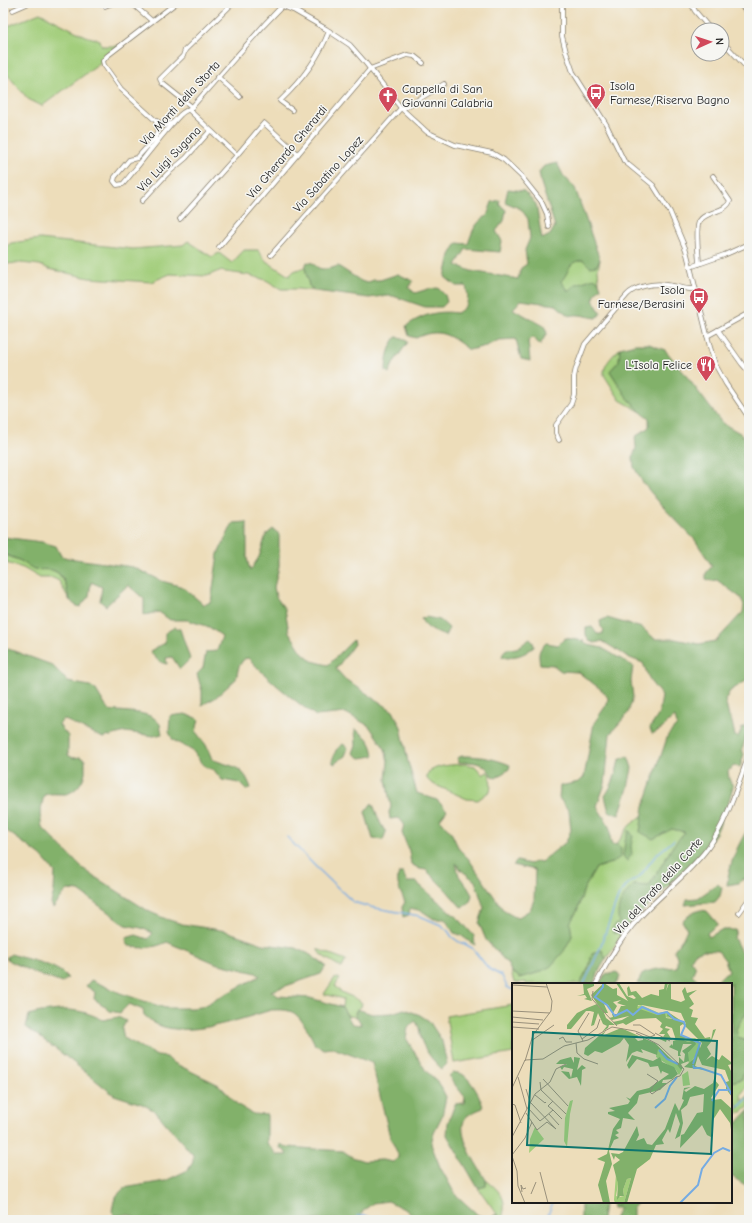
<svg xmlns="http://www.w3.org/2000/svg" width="752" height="1223" viewBox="0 0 752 1223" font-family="'Comic Neue',sans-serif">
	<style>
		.green { fill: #a3ce7b; stroke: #60754c }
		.forest { fill: #82b16b; stroke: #4f6644; fill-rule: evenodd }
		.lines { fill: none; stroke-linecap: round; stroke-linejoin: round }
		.stream { stroke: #75abe3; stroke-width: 1.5 }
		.street-casing { stroke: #847c6b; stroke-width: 5.5 }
		.street { stroke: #fff; stroke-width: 4 }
		.labels { text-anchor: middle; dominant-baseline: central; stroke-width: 3; stroke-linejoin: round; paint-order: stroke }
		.poi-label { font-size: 12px; fill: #1c1c1c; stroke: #f6f6f2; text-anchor: start }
		.street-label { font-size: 12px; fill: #1c1c1c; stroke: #f6f6f2 }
		.inset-river { fill: none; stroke: #75abe3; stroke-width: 2 }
		.inset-road { fill: none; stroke: #99907b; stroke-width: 1 }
		.view { fill: #0f766e; fill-opacity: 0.15; stroke: #0f766e; stroke-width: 2 }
		.inset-edge { fill: none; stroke: #1c1c1c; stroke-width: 2 }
	</style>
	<rect width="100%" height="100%" fill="#f6f6f2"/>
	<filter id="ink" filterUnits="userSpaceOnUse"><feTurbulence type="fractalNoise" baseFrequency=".025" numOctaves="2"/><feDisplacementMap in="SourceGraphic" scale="8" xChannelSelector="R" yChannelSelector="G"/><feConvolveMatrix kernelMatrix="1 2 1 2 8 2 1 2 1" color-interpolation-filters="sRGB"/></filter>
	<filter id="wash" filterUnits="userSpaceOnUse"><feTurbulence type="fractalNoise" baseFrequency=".012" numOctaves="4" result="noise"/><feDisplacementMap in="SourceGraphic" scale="16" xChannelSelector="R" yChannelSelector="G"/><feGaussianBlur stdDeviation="0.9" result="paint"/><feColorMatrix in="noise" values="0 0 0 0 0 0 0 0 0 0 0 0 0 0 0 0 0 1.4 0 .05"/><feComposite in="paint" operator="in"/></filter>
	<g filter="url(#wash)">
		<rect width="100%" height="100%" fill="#edddba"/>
		<g class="green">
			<path d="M 40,13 L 85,36 L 100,40 L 102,46 L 120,46 L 101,58 L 101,63 L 80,78 L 42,106 L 28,99 L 6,73 L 3,71 L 3,23 L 5,26 L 8,26 Z"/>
			<path d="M 40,239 L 133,249 L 183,245 L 188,241 L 212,257 L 219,253 L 232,263 L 244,250 L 258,250 L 266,261 L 289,276 L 294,271 L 305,267 L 309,286 L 315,291 L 298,289 L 281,289 L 266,280 L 248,275 L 219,271 L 207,276 L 170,274 L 151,282 L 89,278 L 49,269 L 40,265 L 21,263 L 3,264 L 3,249 L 11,243 Z"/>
			<path d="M 583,260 L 596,266 L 600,260 L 598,269 L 599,282 L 594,278 L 574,285 L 569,293 L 561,281 C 571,271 565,262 583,260 Z"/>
			<path d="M 620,348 L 619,361 L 610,371 L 626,396 L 641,412 L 620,400 L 604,375 C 603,364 613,356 620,348 Z"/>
			<path d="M 3,554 L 21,561 L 35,569 L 52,570 L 58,573 L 66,584 L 70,601 L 59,581 L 53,578 L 40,578 L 23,568 L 3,562 Z"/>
			<path d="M 466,764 L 475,766 L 483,775 L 487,772 L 490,775 L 491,786 L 490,791 L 478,800 L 467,799 L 431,783 L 427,779 L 427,774 C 436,764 454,765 466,764 Z"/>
			<path d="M 643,815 L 640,832 L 672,829 L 685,832 L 673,846 L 649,887 L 634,885 L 619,922 L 613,933 L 623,933 L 606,959 L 601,950 L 592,954 L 589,967 L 580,984 L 526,984 L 526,982 L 518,983 L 514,983 L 511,971 L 520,978 L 540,972 L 572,936 L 570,923 L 577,911 L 584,889 L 596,868 L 611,863 L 621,849 L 617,844 L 629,826 Z"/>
			<path d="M 317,949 L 346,960 L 342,968 L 321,955 Z"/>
			<path d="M 338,978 L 340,979 L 335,986 C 340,995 354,995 362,1003 L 361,1007 L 357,1009 L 355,1013 L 357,1017 L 348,1016 L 342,1007 L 343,999 L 324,994 L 334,979 Z"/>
			<path d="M 513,1005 L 513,1053 L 454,1063 L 446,1016 Z"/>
			<path d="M 749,1008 L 749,1043 L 738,1037 L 736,1030 L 739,1022 L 748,1012 Z"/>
			<path d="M 749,1071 C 749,1080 747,1088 741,1094 L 742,1101 L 749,1095 L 749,1107 L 742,1112 L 731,1115 L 731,1113 L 739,1108 L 737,1104 L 731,1102 L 731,1082 L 742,1079 L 743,1074 Z"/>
			<path d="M 486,1180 C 501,1192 508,1199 502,1219 L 497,1214 L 478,1188 L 486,1186 Z"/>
		</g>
		<g class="forest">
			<path d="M 557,163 L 563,175 L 575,188 L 600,260 L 596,266 L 590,267 L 583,260 C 566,262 571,271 561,281 L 569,292 L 574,285 L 594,278 L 599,282 L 601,288 L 597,291 L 593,300 L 601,313 L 597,318 C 586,317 580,313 569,316 L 556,305 L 521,300 L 513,309 L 544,326 L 547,333 L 540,345 L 533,337 L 528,341 L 530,361 L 521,359 L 516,339 L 499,340 L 486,346 L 469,350 C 450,335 439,327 416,338 L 409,336 L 406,326 C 422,315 437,310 457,313 C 469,306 469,299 466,286 L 456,286 L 445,277 L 450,255 L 457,243 L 468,244 C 472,232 475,222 487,216 L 492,202 L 500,200 L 499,204 L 506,210 L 504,221 L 496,231 L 502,241 L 500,252 L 466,249 L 456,265 L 471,271 L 518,279 L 521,268 L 527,264 L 525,250 L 530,238 L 528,219 L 521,209 L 505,202 L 508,189 L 524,191 L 536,204 L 542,239 L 550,235 L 555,226 L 541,183 L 539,172 L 544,166 Z"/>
			<path d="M 307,262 L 313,263 C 319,272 329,269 338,266 L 361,281 L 367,283 L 373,280 L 380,280 L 398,274 L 413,281 L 409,288 L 415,293 L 428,289 L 438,288 L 445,295 L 447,302 L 442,307 L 425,307 L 393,296 L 384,296 L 369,298 L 315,291 L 309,286 L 305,267 Z"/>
			<path d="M 396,337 L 403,338 L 408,342 L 394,362 L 389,373 L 386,371 C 386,358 389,347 396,337 Z"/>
			<path d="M 635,344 L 649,344 L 665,350 L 678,365 L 722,423 L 740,433 L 749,443 L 749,457 L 743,455 L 749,465 L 749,679 L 730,691 L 725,700 L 729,717 L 732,722 L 735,736 L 738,737 L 742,728 L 745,726 L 749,730 L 749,733 L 746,736 L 742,750 L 744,754 L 740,767 L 734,766 L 728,771 L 729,779 L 733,786 L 728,804 L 722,814 L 721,822 L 716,833 L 702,853 L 630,924 L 623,933 L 613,933 L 612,928 L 619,922 C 615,908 623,895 634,885 L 649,886 L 673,846 L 685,832 L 672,829 L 653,839 L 640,832 L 644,806 L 668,735 L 677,725 L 675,717 L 667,722 L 663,728 L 652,734 L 650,728 L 659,714 L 662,696 L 650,681 L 643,663 L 630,658 L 602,641 L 595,643 L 589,641 L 586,635 L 586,628 L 592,627 L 597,634 L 602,634 L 604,630 L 601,627 L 600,621 L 607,618 L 642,628 L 655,639 L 675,639 L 699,644 L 716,641 L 743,612 L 744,605 L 741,598 L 717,580 L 712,581 L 706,579 L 706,573 L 712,566 L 695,540 L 663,507 L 643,483 L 634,467 L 633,457 L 636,448 L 635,437 L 649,427 L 649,418 L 641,412 L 626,396 L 610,371 L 619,361 L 620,348 Z"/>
			<path d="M 247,522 L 247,558 L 250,571 L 259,557 L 266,535 L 273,529 L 279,534 L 279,567 L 274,587 L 276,597 L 285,609 L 289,632 L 302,652 L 312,661 L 328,665 L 353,640 L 354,644 L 336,669 L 345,679 L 393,711 L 401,727 L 408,762 L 417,793 L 437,800 L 447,810 L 440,819 L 451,832 L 459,849 L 468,858 L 504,911 L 517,918 L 530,910 L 534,900 L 535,870 L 513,865 L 517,861 L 530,864 L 537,861 L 541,862 L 566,842 L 571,830 L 569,811 L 559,798 L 560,786 L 579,782 L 584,777 L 594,723 L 607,704 L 608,698 L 603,691 L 578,672 L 561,671 L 553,665 L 540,664 C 538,654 538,650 546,643 L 558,645 L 565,638 L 584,641 L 588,645 L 602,648 L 633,666 L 631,681 L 633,697 L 628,713 L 610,734 L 605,784 L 597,806 C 601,814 607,821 610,829 C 611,835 609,839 612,845 L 617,844 L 621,849 L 621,857 L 611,863 L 596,868 L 584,889 L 577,911 L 570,923 L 572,936 L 564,951 L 551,966 L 540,972 L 520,978 L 511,971 L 507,963 L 486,940 L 479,923 L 484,908 L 475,881 L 461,870 L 456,863 L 459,876 L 468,888 L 472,895 L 469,904 L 461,907 L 447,891 L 426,870 L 420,869 L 411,864 L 409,851 L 402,833 L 404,824 L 399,818 L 390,819 L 389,812 L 391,807 L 386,780 L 388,761 L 385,749 L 369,726 L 346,713 L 316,716 C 292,699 269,680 248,658 L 244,659 L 239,666 L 236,679 L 215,698 L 202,705 L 202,691 L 197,674 L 203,668 L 206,652 L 217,651 L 222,636 L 209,627 L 187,620 L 170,620 L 159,612 L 144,615 L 144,599 L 128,585 L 106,606 L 100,601 L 102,587 L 91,582 L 89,596 L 80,607 C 63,603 71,583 58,573 C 51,567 41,571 34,569 C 29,567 25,563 21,561 C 15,558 9,556 3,554 L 3,537 L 42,542 L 56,546 L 61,556 L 68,558 L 133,567 L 162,581 L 183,587 L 204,605 L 211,602 L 218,554 L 233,523 Z"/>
			<path d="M 426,617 L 440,620 L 449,628 L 445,636 C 435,632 426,629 421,619 Z"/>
			<path d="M 175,627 L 180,629 L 190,659 L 180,669 L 172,657 L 166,658 L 167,664 C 159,663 155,658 150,651 L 165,643 L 165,633 Z"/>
			<path d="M 530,639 L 533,642 L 534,647 C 522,656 517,657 502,657 C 505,646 507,650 516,648 C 520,647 526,641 530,639 Z"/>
			<path d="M 3,647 L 52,665 L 68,682 L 90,686 L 96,690 L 108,710 C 122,712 137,711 150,716 C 154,717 157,721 160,724 L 162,734 L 154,736 L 125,732 L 103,738 L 63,719 L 59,725 L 68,736 L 68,755 L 73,758 L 80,757 L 85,760 C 85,764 85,769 85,773 C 83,783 73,795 63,794 C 56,794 51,793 44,795 L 40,814 L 42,827 L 81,867 L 95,877 L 150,912 L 166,919 L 182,924 L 226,931 L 263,944 L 296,948 L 309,954 L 326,966 L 321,974 L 271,991 L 278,996 L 310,998 L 342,1007 L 352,1024 L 362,1025 L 355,1014 L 357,1009 L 372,1014 L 392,1013 L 404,1009 L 420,1015 L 429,1021 L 442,1041 L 447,1064 L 442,1069 C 434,1062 426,1052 422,1042 C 419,1035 421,1027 415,1021 L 408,1028 L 406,1038 L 426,1071 L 439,1083 L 446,1097 L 442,1116 L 434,1132 L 431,1144 L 440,1167 L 455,1194 L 478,1215 L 488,1218 L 497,1214 L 502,1219 L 501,1220 L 419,1220 L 406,1210 L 388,1201 L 373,1203 L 363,1211 L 359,1220 L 138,1220 C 130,1214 124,1213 116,1217 L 112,1211 L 114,1201 L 117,1195 L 124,1188 L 165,1181 L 188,1170 L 193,1162 L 193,1155 L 155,1111 L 142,1104 L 114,1095 L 64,1055 L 26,1027 L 29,1015 C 37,1012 43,1012 51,1011 C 70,1008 86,1011 103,1020 L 118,1017 L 126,1021 L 122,1029 L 124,1038 L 157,1056 L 167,1057 L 172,1062 L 219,1085 L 238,1105 L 253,1114 L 267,1115 L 267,1143 L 277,1155 L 287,1155 L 285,1151 L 280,1148 L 280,1144 L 287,1147 L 343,1151 L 352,1157 L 364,1161 L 382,1160 L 393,1162 L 398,1158 L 398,1154 L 390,1137 L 372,1063 L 333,1048 L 324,1049 L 315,1045 C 312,1037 302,1018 294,1013 C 287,1009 278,1010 271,1010 C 241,1019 186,1039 156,1024 C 152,1022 148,1018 144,1015 L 143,1010 L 129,1004 L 120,1013 L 110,1011 L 103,1005 L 94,999 L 95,992 L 86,986 L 91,980 L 120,993 L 165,1008 L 192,1008 L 201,1007 L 260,976 L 256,973 L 215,963 L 167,942 C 154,948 140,950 127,945 L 126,938 L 136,935 L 148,939 L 153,933 L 141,928 L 126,925 L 79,891 L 68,890 L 63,895 L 53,908 L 51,903 L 54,891 L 55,872 L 41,856 L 3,828 Z"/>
			<path d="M 185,714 L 199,719 L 196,732 L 206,745 L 212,759 C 232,768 242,763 251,788 L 246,790 L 239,783 L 222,780 L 214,770 L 208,768 L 202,764 L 193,751 L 173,740 L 169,732 L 170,716 Z"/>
			<path d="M 355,729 C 367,737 372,741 374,756 L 360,758 L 353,753 L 356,745 Z"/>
			<path d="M 343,744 L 348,748 L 345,756 L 334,764 L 332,761 L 336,750 Z"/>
			<path d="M 462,756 C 480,756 493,758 510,765 L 509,769 L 496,778 C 488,774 490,771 485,767 C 477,761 467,762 459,763 L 457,758 Z"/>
			<path d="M 628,756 L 632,768 L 628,788 L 619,815 L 609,812 L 605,796 C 613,784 616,774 619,760 Z"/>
			<path d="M 372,803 C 378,814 378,822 386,832 L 383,840 L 373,839 L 365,812 Z"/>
			<path d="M 749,827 L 749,886 L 744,878 L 739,883 L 727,885 C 729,864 738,844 749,827 Z"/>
			<path d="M 629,830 L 633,836 L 631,846 L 632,854 L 627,861 L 623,856 L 625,841 Z"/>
			<path d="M 399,873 L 403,873 L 407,882 L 416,882 L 461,921 L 474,936 L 475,945 C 465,940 464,935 454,933 L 445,919 L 434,919 L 422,911 L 410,908 L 409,915 L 403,917 L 402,907 L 405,902 C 401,893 395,883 399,873 Z"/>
			<path d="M 718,884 L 722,888 L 720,896 L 715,902 L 685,905 L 687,899 L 698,898 Z"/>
			<path d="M 700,910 L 707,911 L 718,924 L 707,933 L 709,937 L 721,930 L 736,930 L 734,938 L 741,952 L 749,954 L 749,1008 C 747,1015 739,1021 736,1030 L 738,1037 L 749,1043 L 749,1071 L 743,1074 L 742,1079 L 731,1082 L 731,984 L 637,984 L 643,973 C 655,968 664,969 677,967 L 677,957 L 674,950 L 683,938 L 687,929 L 682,921 L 688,915 ZM 704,950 L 718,951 L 725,960 L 729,971 L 724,974 L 716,982 L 698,980 L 692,975 L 696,966 L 690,961 L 695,953 Z"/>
			<path d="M 602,950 L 606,959 L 600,969 L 594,984 L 580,984 L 589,967 L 592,954 Z"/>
			<path d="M 11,954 C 28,960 57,964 68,978 L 62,983 L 34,973 L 23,967 L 9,961 L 6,958 Z"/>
			<path d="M 615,972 L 618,973 L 620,977 L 616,984 L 598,984 L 607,973 L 611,974 Z"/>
			<path d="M 453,1072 C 456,1073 460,1073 462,1074 C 471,1079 482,1099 483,1108 C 478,1110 470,1113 466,1117 C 454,1133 478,1166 486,1180 L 486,1186 L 478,1188 L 447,1135 L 448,1123 L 455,1104 L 464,1103 L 465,1097 L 451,1080 L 449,1076 Z"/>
			<path d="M 749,1110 L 749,1185 L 747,1186 L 731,1176 L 731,1122 L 737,1123 Z"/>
			<path d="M 581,1202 L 607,1202 L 604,1204 L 602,1220 L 579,1220 L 581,1217 Z"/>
			<path d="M 619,1202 L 639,1202 L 633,1207 L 633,1220 L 614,1219 L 620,1208 L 613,1208 L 612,1203 L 619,1204 Z"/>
		</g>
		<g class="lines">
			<g class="stream">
				<path d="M 287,837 L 315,866 L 353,902 L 370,907 L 420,916 L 441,925 L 448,931 L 452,937 L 459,942 L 465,944 L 472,948 L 489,969 L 502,976 L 507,987 L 513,990"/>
				<path d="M 584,984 L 600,948 L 618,897 L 628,884 L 640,876 L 656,855 L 674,840"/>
				<path d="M 731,1110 L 741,1105 L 749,1097"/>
				<path d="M 357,1216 L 367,1216 L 376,1220"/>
				<path d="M 546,1220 L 553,1202"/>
			</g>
		</g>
	</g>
	<g filter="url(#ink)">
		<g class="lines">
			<g class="street-casing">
				<g id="street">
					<path d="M 97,3 L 105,6 L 113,3"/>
					<path d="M 130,3 L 135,6 L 152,21"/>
					<path d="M 275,3 L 295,11 L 326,29 L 350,45 L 364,61 L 401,108 L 427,132 L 455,145 L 492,153 L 504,160 L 521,176 L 541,201 L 547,214 L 549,227"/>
					<path d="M 562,3 L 562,36 L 566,52 L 573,72 L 606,124 L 624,161 L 653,185 L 670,212 L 686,250 L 710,347 L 715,364 L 726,384 L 749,418"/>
					<path d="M 691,3 L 695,11 L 711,30"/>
					<path d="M 737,3 L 749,12"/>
					<path d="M 13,10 L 29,3"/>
					<path d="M 722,41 L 749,70"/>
					<path d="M 218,77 L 240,97"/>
					<path d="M 192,107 L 162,83 L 160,79 L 183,56 L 185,50 L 233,3"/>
					<path d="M 189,110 L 237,155 L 264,123 L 298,154"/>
					<path d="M 292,110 L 280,101 C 301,81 319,58 329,31"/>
					<path d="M 156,121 L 158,130 L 155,138 L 137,158 L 129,160 L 115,177 L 114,181 L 117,185 L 123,184 C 142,162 159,137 180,115 C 184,111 188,110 192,107 L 264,25 L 285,3"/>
					<path d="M 173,123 L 165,125 L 156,121 L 121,89 L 104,65 L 103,61 L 107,56 L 176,3"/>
					<path d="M 142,201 L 167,174 L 186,158 L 210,131"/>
					<path d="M 180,219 L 237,155"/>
					<path d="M 219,247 L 370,69 L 407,55 L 414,56 L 423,63"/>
					<path d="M 271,255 L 401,108 L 406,107 L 444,84"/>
					<path d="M 699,264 C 699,256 695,229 699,222 C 704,211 726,213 730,201 L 713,176"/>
					<path d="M 690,267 L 724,255 L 749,244"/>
					<path d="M 718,330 L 742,364 L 749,372"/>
					<path d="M 707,336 L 749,313"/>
					<path d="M 559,440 L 556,433 L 556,425 L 571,404 L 573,398 L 574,394 L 574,377 L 576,368 L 585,344 L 627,295 C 635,286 654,283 667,285 C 677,286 685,290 695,289"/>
					<path d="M 739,913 L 749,899"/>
					<path d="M 596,984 C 608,961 621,937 639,918 C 661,894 688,874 707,849 C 728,821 737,786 749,755"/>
				</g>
			</g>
			<use href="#street" class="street"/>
		</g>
	</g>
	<defs>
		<g id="bus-pin" transform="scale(1)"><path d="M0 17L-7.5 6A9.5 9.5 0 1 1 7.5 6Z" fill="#d1495b" stroke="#f6f6f2"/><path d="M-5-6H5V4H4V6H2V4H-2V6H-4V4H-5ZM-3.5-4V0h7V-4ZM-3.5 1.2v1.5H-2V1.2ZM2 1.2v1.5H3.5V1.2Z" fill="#fff"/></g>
		<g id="church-pin" transform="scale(1)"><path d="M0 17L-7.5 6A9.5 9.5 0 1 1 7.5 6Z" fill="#d1495b" stroke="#f6f6f2"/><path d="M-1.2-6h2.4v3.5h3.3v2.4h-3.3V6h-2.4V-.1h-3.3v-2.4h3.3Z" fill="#fff"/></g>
		<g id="restaurant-pin" transform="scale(1)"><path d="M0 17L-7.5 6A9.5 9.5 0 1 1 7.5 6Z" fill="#d1495b" stroke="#f6f6f2"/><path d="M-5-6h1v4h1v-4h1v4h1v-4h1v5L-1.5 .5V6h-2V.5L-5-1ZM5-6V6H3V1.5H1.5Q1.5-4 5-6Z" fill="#fff"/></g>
	</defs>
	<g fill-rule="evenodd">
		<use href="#bus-pin" x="596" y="93"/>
		<use href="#church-pin" x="388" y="96"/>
		<use href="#bus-pin" x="699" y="297"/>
		<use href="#restaurant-pin" x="706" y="365"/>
	</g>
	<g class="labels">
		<g class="poi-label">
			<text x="610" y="86">Isola<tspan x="610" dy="14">Farnese/Riserva Bagno</tspan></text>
			<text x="402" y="89">Cappella di San<tspan x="402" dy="14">Giovanni Calabria</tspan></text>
			<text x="685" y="290" text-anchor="end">Isola<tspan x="685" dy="14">Farnese/Berasini</tspan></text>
			<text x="692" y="365" text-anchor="end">L'Isola Felice</text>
		</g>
		<g class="street-label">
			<text transform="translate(180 103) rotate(-47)">Via Monti della Storta</text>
			<text transform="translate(287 152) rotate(-50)">Via Gherardo Gherardi</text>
			<text transform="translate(169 159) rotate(-46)">Via Luigi Sugana</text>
			<text transform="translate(328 174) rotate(-48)">Via Sabatino Lopez</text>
			<text transform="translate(658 886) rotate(-48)">Via del Prato della Corte</text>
		</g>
	</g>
	<g transform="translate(512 983)">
		<rect width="220" height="220" fill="#edddba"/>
		<path d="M 129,22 L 147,30 L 155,28 L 158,30 L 156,34 L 161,36 L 133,30 L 125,25 L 125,23 ZM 183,55 L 186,57 L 188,61 L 188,62 L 187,60 L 183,74 L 177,81 L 175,72 L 183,59 L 182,57 L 176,59 L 170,56 ZM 145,65 L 168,83 L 170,87 L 167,92 L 164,87 L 144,74 ZM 176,88 L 178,102 L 171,103 L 170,92 ZM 61,117 L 58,131 L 55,164 L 52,158 L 53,135 L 58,118 ZM 23,144 L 32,156 L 17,170 L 18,156 ZM 104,191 L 106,201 L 104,213 L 107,214 L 112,213 L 111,207 L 115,196 L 119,195 L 112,220 L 103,220 L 102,217 Z" fill="#a3ce7b"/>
		<path d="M 71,0 L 82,0 L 82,3 L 75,6 L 80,18 L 72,16 L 75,15 L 73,12 L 65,13 L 72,11 ZM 92,0 L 101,6 L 105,5 L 105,12 L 116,18 L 104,0 L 107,0 L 115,13 L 122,16 L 124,15 L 121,12 L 116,13 L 115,5 L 117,3 L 119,9 L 124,8 L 130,15 L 139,11 L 147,13 L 147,7 L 152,6 L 153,0 L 156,0 L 154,8 L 157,0 L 159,0 L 159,16 L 169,19 L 173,17 L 170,8 L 173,4 L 175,10 L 185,7 L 177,13 L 182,21 L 177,25 L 181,27 L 179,34 L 186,35 L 183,41 L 193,55 L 198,54 L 199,57 L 201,47 L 204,46 L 199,59 L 195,64 L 199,71 L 194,77 L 200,73 L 207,77 L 210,72 L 219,79 L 220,81 L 216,82 L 220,90 L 220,114 L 214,106 L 214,99 L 217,98 L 213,87 L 190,82 L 186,73 L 183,83 L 193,87 L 172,84 L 183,75 L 187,60 L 188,65 L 190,60 L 171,41 L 168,43 L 168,52 L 176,55 L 170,56 L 176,59 L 182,57 L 184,61 L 176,70 L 177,78 L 169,81 L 171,85 L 169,87 L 163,79 L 167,80 L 167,74 L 172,79 L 173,71 L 170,68 L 180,61 L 171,61 L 168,71 L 169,73 L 166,73 L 166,68 L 157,64 L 160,61 L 161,63 L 161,58 L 164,57 L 160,45 L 154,43 L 153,45 L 158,46 L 155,49 L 160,57 L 155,56 L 154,59 L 143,54 L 151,54 L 153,51 L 147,51 L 151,46 L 148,44 L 150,40 L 144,35 L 125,36 L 114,42 L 111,40 L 104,42 L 101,39 L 110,37 L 117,33 L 100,37 L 97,35 L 101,34 L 100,31 L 105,31 L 109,23 L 114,23 L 105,20 L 109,17 L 101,19 L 105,23 L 101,30 L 96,22 L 92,21 L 96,30 L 92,30 L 94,35 L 103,42 L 97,42 L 96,45 L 90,49 L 95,43 L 91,41 L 86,30 L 82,42 L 79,43 L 82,29 L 78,28 L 74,28 L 59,46 L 55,46 L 55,42 L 65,30 L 75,25 L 85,21 L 91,29 L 79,12 ZM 130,22 L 169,30 L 174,41 L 156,29 L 155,33 L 161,36 L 154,35 L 153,30 L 145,32 L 125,25 L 126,22 ZM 109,45 L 127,53 L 123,55 L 126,58 L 131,57 L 131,55 L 143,60 L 160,77 L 154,75 L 146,66 L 145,72 L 129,66 L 131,70 L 125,68 L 120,70 L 114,79 L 117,62 L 112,55 L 108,60 L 90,70 L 83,68 L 76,73 L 72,71 L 73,65 L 88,52 L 94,48 L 90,53 ZM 120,72 L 141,78 L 148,74 L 150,79 L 162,84 L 166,91 L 160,96 L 151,97 L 150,100 L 155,100 L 148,107 L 127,112 L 125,120 L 116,130 L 123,137 L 111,135 L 109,145 L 104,147 L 107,150 L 103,152 L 107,155 L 102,157 L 97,168 L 100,181 L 94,198 L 98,220 L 91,220 L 86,202 L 93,179 L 85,176 L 95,171 L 101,146 L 108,136 L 96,131 L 96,129 L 103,128 L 97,125 L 116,121 L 118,118 L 114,114 L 118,116 L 125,108 L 137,105 L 157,91 L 150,88 L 149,91 L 146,83 L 138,84 L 136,80 L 125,76 L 117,86 L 115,82 ZM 59,74 L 62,80 L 62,74 L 68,75 L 65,87 L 70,82 L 74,85 L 70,87 L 69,103 L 65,94 L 57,96 L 49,88 L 57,89 L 59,95 L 61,86 L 52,84 L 50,87 L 48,84 L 55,81 L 44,81 L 48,77 ZM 202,96 L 207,102 L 199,115 L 201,117 L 209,116 L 220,126 L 220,153 L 218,140 L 208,126 L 201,137 L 199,154 L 195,152 L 190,142 L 168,165 L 169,152 L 172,151 L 185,130 L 191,129 L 192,111 L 178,114 L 175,122 L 169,127 L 171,140 L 168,153 L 163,156 L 168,141 L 164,130 L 158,150 L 156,146 L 150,157 L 152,161 L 144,162 L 138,176 L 125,186 L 115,220 L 112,220 L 119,195 L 115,196 L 111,207 L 112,213 L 108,213 L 105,217 L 106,201 L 101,182 L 108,177 L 103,173 L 102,177 L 99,170 L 107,171 L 111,169 L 125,143 L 127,152 L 124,158 L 132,155 L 135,161 L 140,162 L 153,146 L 163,120 L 167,128 L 172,117 L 170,116 L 172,105 L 179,104 L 172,107 L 174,109 L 183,103 L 192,106 L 201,100 Z" fill="#82b16b" fill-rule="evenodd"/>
		<path class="inset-river" d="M 91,0 L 91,4 L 83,14 L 95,22 L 103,33 L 115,27 L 121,32 L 130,24 L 146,31 L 155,29 L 162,36 L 172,39 L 173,43 L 169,52 L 188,60 L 181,81M 147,67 L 155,76 L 166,81M 181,82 L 182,85 L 188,85 L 209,92 L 220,112M 200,118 L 207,107 L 216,107M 143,125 L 153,116 L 158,103 L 165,94M 168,220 L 186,202 L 190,186 L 202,170 L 211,165 L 218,168"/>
		<path class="inset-road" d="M 0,2 L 35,4M 81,8 L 80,16 L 105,43M 0,28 L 38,30M 0,34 L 31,37M 0,39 L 27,41M 0,44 L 27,46M 124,50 L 147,62 L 172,86 L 168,93 L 164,94 L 140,111 L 138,109 L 141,103 L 146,98 L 135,91M 143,50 L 158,58M 47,56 L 51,54 L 54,59 L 60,59M 70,56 L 85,45 L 88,36M 19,58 L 42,42M 71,58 L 66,48 L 77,30M 64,60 L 65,70 L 72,76 L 86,81M 13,78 L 21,52 L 39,28 L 40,18 L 34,0M 6,94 L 15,126M 31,96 L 56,123M 28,99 L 29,107 L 54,131M 0,105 L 13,77 L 31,76 L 52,63 L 76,57 L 100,44 L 123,48 L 138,54 L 143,52 L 128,42 L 121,42M 14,106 L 18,119 L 44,146 L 35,139M 23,112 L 33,120 L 34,119M 0,121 L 3,122 L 9,140M 16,125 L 28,138 L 33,134M 41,127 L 50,136M 14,130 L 25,147 L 35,139M 37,131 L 47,142M 33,134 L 41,127 L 36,123 L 41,118M 0,154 L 23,111 L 38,99 L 44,86 L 54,81M 0,172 L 13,155 L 20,139M 0,173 L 5,188 L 6,203 L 13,220M 28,189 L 36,220M 10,209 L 9,202 L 11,206 L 14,205M 19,211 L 24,199"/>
		<path class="view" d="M 21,49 L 205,58 L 199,171 L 15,162 Z"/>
		<rect width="220" height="220" class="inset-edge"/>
	</g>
	<rect width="752" height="1223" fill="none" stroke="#f6f6f2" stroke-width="16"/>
	<g transform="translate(710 42) rotate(87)"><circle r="19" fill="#f6f6f2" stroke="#9f9f9c"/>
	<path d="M0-3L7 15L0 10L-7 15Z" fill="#d1495b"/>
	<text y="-6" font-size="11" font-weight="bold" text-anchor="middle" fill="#1c1c1c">N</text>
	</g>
</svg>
